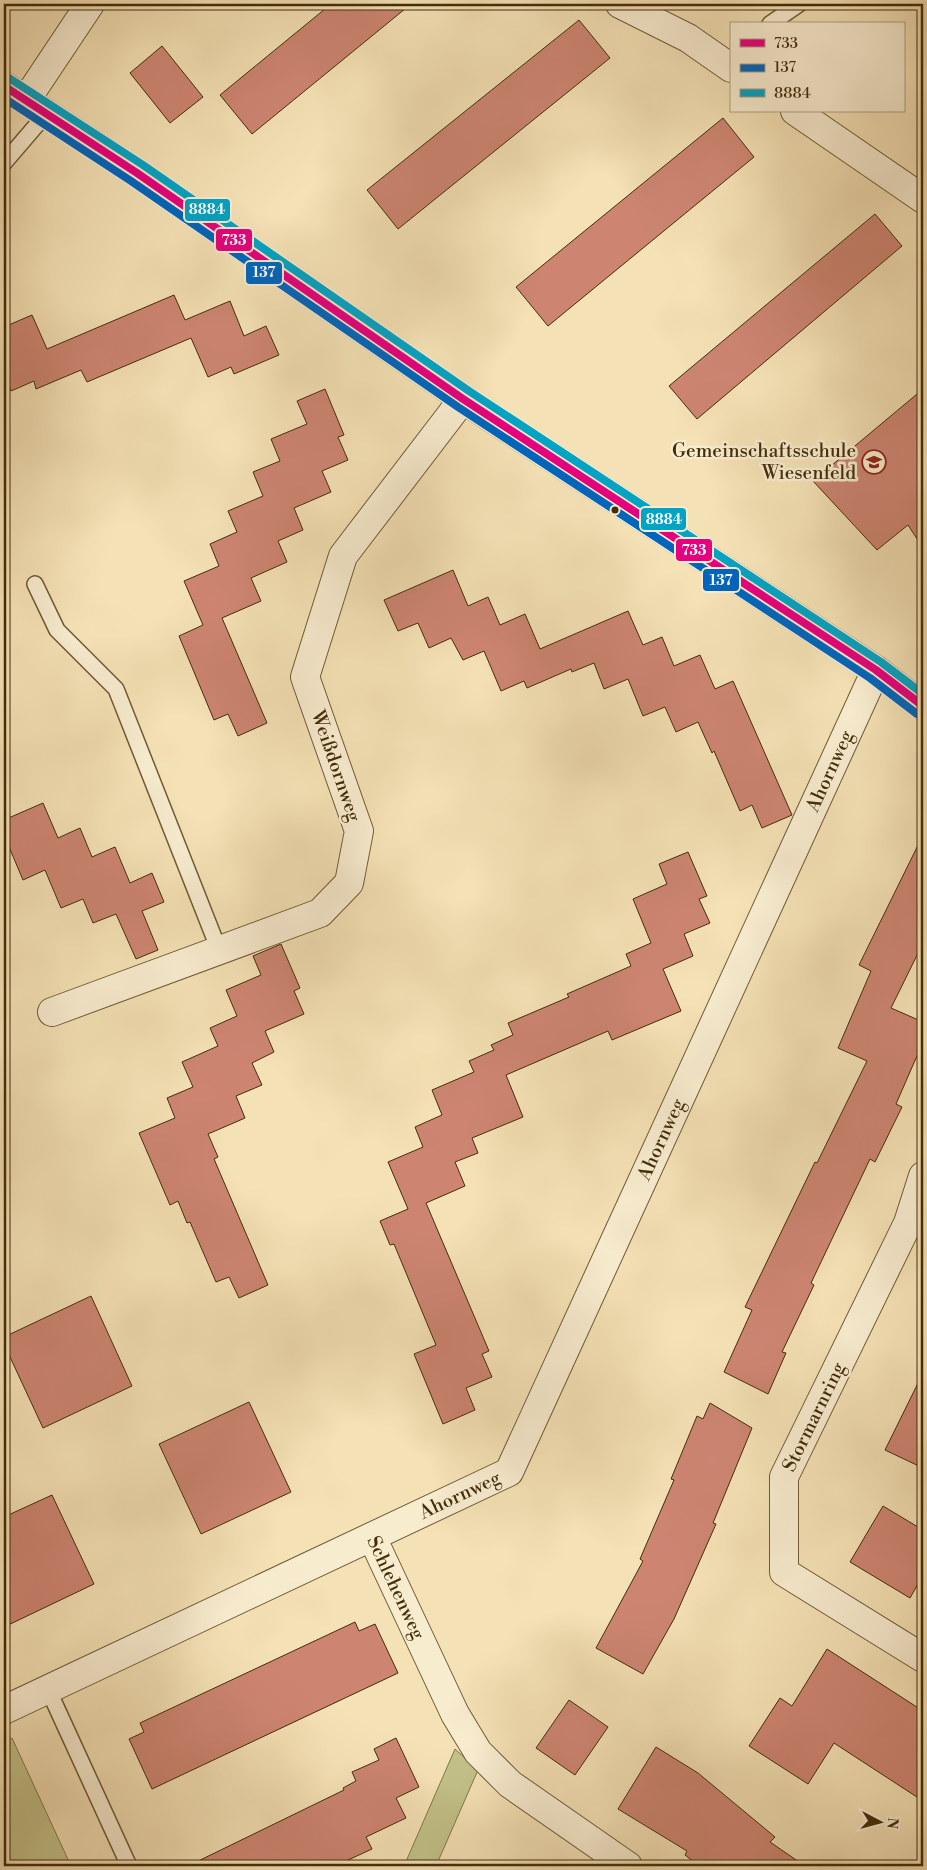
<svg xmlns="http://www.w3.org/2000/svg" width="927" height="1870" viewBox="0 0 927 1870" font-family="'Libre Bodoni',serif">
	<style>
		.green { fill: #c2c188; stroke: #827749 }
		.building { fill: #cd8572; stroke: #432d0a }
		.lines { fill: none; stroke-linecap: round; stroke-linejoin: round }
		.service-casing { stroke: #6f5a35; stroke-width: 18 }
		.minor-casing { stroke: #6f5a35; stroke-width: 30 }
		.service { stroke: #f8eccf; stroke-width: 15 }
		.minor { stroke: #f8eccf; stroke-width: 28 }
		.bus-1-casing { stroke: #f8eccf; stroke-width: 11 }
		.bus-2-casing { stroke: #f8eccf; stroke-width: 11 }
		.bus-3-casing { stroke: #f8eccf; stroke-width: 11 }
		.bus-1 { stroke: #e5007d; stroke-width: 8 }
		.bus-2 { stroke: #0065bd; stroke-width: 8 }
		.bus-3 { stroke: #03a3c4; stroke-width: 8 }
		.bus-dot { fill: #432d0a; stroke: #f8eccf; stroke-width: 2 }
		.labels { text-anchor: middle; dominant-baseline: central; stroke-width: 5; stroke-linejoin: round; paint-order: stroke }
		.poi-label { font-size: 19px; fill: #432d0a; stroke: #f8eccf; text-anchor: end }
		.street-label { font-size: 19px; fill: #432d0a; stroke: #f8eccf }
		.line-badge { stroke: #f8eccf; stroke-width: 2 }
		.badge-label { font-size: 14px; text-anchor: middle; font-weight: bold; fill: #fff }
	</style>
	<rect width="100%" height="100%" fill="#f4e1b5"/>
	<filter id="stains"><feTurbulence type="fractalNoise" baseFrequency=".004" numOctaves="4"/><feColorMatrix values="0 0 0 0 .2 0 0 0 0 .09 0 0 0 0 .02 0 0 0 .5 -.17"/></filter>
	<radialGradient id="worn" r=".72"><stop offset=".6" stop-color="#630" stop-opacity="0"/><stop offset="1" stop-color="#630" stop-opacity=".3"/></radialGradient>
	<g class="green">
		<path d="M 12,1738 L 71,1866 L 4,1866 L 4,1742 Z"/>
		<path d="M 455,1749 L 478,1770 L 436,1866 L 404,1866 Z"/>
	</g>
	<g class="building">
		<path d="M 331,4 L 411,4 L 252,134 L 220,95 Z"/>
		<path d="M 579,20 L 610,58 L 398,229 L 367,190 Z"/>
		<path d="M 162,46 L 203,97 L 170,123 L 130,73 Z"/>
		<path d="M 723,118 L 754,157 L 548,326 L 516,287 Z"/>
		<path d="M 875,214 L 902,246 L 697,419 L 669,386 Z"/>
		<path d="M 174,295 L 185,320 L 230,301 L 244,336 L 266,326 L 279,355 L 234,374 L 231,367 L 208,377 L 191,338 L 87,382 L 81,370 L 36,389 L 34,381 L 11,391 L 4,374 L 4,327 L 32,315 L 47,349 Z"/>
		<path d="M 325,389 L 344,435 L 338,437 L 348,460 L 322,471 L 331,492 L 294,508 L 303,530 L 278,541 L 287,562 L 251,578 L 261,601 L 222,618 L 267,723 L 238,736 L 228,714 L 214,720 L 179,636 L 203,625 L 184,581 L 219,566 L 210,544 L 237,532 L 228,511 L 263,496 L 253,472 L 280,461 L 271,439 L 307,424 L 297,401 Z"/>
		<path d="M 923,389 L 923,548 L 908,525 L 877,550 L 813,481 Z"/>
		<path d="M 453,570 L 468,606 L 488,597 L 500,625 L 525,614 L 540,649 L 628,611 L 643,645 L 662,637 L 674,666 L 700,655 L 715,689 L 733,681 L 792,815 L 762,828 L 752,805 L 740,811 L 714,751 L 712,753 L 698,722 L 676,732 L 665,707 L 643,716 L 628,679 L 604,689 L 594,663 L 572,672 L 571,669 L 527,688 L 524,681 L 501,691 L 484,651 L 463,660 L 451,638 L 429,648 L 418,623 L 398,631 L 384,600 Z"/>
		<path d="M 43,803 L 58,838 L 80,828 L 92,857 L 115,847 L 130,883 L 152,873 L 164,902 L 142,911 L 158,950 L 136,959 L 116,914 L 93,923 L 83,899 L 61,908 L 45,870 L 23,880 L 4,835 L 4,820 Z"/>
		<path d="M 923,835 L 923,943 L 891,1008 L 923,1022 L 923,1042 L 896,1104 L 902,1107 L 875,1162 L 870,1159 L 811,1283 L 814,1285 L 782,1352 L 786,1353 L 768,1394 L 724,1372 L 752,1310 L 745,1307 L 815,1162 L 817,1163 L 867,1061 L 838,1048 L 871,971 L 859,965 Z"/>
		<path d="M 688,852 L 707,896 L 699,899 L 710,923 L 684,934 L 693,956 L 663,969 L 681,1011 L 612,1040 L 608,1031 L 506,1075 L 523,1117 L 472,1138 L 478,1153 L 455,1162 L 465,1186 L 426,1203 L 489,1351 L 482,1354 L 492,1377 L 466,1388 L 475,1410 L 443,1424 L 414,1354 L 436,1345 L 394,1244 L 390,1245 L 380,1221 L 408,1209 L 388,1162 L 423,1147 L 415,1127 L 442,1115 L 432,1090 L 474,1072 L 469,1061 L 494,1050 L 491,1045 L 513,1035 L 508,1023 L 569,997 L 567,994 L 631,966 L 626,954 L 651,943 L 633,899 L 667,884 L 659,864 Z"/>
		<path d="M 281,944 L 300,988 L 294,991 L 304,1014 L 265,1031 L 274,1052 L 252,1063 L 262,1085 L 236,1096 L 245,1118 L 208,1134 L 218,1157 L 214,1159 L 268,1285 L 239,1298 L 229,1277 L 216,1282 L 190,1222 L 187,1223 L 178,1201 L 170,1205 L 139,1133 L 175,1118 L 167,1098 L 193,1087 L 182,1062 L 218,1046 L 210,1028 L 237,1016 L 226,990 L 261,975 L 253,956 Z"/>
		<path d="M 91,1296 L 132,1386 L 43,1428 L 4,1344 L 4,1337 Z"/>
		<path d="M 923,1373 L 923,1468 L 885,1450 Z"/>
		<path d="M 249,1402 L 291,1492 L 201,1534 L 159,1444 Z"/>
		<path d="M 710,1403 L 752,1428 L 713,1523 L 716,1524 L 674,1619 L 643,1674 L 596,1648 L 643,1561 L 640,1559 L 674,1480 L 671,1479 L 697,1416 L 703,1419 Z"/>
		<path d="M 52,1495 L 94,1584 L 4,1627 L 4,1517 Z"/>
		<path d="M 883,1506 L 923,1530 L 923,1575 L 910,1598 L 850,1562 Z"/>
		<path d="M 355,1622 L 359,1631 L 375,1624 L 398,1673 L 152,1789 L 129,1739 L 144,1732 L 140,1723 Z"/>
		<path d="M 827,1649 L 923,1711 L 923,1801 L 834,1743 L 808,1784 L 749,1746 L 780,1698 L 792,1706 Z"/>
		<path d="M 569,1700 L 608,1727 L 575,1775 L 536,1748 Z"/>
		<path d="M 396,1738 L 419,1787 L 396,1798 L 406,1818 L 366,1837 L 372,1849 L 335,1866 L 188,1866 L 344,1790 L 343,1788 L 356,1781 L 352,1772 L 379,1760 L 374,1749 Z"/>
		<path d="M 656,1747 L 698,1773 L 775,1837 L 770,1842 L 805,1866 L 699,1866 L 685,1855 L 687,1851 L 618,1809 Z"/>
	</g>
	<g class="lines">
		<g class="service-casing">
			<g id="service">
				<path d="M 770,24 L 799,4"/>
				<path d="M 4,163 L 46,114"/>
				<path d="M 35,584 L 57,630 L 116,689 L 219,950"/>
				<path d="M 48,1689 L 129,1866"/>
			</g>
		</g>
		<g class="minor-casing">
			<g id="minor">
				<path d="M 620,4 L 688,38 L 731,68"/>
				<path d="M 4,86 L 137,173 L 463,399 L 876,670 L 923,706"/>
				<path d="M 26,100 L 90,4"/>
				<path d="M 795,111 L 923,199"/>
				<path d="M 52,1012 L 320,913 L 349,883 L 359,831 L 305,677 L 343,556 L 463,399"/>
				<path d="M 923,1176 L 908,1223 L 784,1477 L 784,1572 L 923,1658"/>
				<path id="s1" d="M 372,1537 L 455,1714 L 478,1752 L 510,1784 L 628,1866"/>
				<path id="s2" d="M 4,1710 L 509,1472 L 876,670"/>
			</g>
		</g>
		<use href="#service" class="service"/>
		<use href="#minor" class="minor"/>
		<g class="bus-1-casing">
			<path id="bus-1" d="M 4,86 L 137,173 L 463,399 L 876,670 L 923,706"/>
		</g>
		<g class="bus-2-casing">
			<path id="bus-2" d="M 4,98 L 131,181 L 458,407 L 870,678 L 917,714"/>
		</g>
		<g class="bus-3-casing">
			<path id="bus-3" d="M 9,78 L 143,165 L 469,391 L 881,662 L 923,694"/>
		</g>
		<use href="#bus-1" class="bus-1"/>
		<use href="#bus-2" class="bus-2"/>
		<use href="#bus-3" class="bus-3"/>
	</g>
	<defs>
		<g id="school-ring" transform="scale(1.25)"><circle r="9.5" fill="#f8eccf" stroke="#8f2418" stroke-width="1.5"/><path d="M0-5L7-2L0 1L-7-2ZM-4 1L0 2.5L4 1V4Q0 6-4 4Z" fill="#8f2418"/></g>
	</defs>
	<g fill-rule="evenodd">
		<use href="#school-ring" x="874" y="462"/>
	</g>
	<circle class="bus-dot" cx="615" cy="510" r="4.5"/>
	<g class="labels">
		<g class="poi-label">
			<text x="856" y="451">Gemeinschaftsschule<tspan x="856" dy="22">Wiesenfeld</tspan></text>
		</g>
		<g class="street-label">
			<text transform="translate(336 766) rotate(71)">Weißdornweg</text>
			<text stroke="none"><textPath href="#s2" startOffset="1329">Ahornweg</textPath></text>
			<text stroke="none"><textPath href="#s2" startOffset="924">Ahornweg</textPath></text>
			<text transform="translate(814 1417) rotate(-64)">Stormarnring</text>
			<text stroke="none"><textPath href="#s2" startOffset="504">Ahornweg</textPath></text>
			<text stroke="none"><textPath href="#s1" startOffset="56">Schlehenweg</textPath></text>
		</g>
	</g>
	<g class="line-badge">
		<rect x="184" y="198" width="47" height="24" rx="5" fill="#03a3c4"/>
		<rect x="215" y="228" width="38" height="24" rx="5" fill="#e5007d"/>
		<rect x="245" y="261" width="38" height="24" rx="5" fill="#0065bd"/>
		<rect x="640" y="507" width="47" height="24" rx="5" fill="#03a3c4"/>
		<rect x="675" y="538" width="38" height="24" rx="5" fill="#e5007d"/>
		<rect x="702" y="568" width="38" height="24" rx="5" fill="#0065bd"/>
	</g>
	<g class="badge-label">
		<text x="207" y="214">8884</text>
		<text x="234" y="245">733</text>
		<text x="264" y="277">137</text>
		<text x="664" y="524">8884</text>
		<text x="694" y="555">733</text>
		<text x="721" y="585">137</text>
	</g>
	<rect width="927" height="1870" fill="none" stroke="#f4e1b5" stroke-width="20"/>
	<rect x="5" y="5" width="917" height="1860" fill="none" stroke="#432d0a" stroke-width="2.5"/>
	<rect x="10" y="10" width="907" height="1850" fill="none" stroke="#432d0a"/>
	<rect x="730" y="22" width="175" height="90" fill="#f8eccf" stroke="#b0a080"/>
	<rect x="740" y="39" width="25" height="8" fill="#e5007d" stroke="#b0a080"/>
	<text x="774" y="48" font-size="15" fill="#432d0a">733</text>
	<rect x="740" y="64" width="25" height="8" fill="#0065bd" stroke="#b0a080"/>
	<text x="774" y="72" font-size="15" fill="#432d0a">137</text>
	<rect x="740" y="89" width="25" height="8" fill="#03a3c4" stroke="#b0a080"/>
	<text x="774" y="98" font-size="15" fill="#432d0a">8884</text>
	<g transform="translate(880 1822) rotate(96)" stroke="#f8eccf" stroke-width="4" paint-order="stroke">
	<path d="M0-4L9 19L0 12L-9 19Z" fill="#432d0a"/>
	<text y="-8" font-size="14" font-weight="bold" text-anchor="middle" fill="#432d0a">N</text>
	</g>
	<rect width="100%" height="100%" filter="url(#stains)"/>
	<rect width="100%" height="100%" fill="url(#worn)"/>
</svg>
